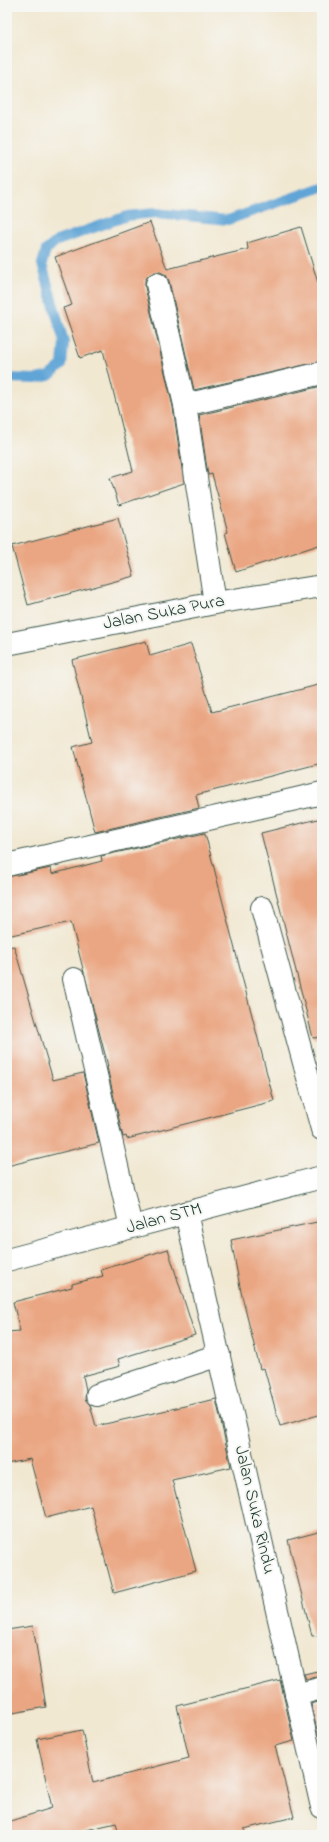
<svg xmlns="http://www.w3.org/2000/svg" width="329" height="1842" viewBox="0 0 329 1842" font-family="'Indie Flower',sans-serif">
	<style>
		.lines { fill: none; stroke-linecap: round; stroke-linejoin: round }
		.stream { stroke: #61a5d6; stroke-width: 10 }
		.building { fill: #eaa682 }
		.minor-casing { stroke: #3e574c; stroke-width: 24 }
		.minor { stroke: #fff; stroke-width: 22 }
		.labels { text-anchor: middle; dominant-baseline: central; stroke-width: 4; stroke-linejoin: round; paint-order: stroke }
		.street-label { font-size: 18px; fill: #1f3d34; stroke: #f6f6f2 }
	</style>
	<rect width="100%" height="100%" fill="#f6f6f2"/>
	<filter id="ink" filterUnits="userSpaceOnUse"><feTurbulence type="fractalNoise" baseFrequency=".025" numOctaves="2"/><feDisplacementMap in="SourceGraphic" scale="8" xChannelSelector="R" yChannelSelector="G"/><feConvolveMatrix kernelMatrix="1 2 1 2 8 2 1 2 1" color-interpolation-filters="sRGB"/></filter>
	<filter id="wash" filterUnits="userSpaceOnUse"><feTurbulence type="fractalNoise" baseFrequency=".012" numOctaves="4" result="noise"/><feDisplacementMap in="SourceGraphic" scale="16" xChannelSelector="R" yChannelSelector="G"/><feGaussianBlur stdDeviation="0.9" result="paint"/><feColorMatrix in="noise" values="0 0 0 0 0 0 0 0 0 0 0 0 0 0 0 0 0 1.4 0 .05"/><feComposite in="paint" operator="in"/></filter>
	<g filter="url(#wash)">
		<rect width="100%" height="100%" fill="#f1e8d2"/>
		<g class="lines">
			<path class="stream" d="M 7,378 L 36,379 L 49,376 L 62,365 L 64,342 L 42,264 L 46,250 L 57,241 L 127,216 L 155,213 L 228,220 L 322,187"/>
		</g>
		<g id="blocks">
			<g class="building">
				<path d="M 150,222 L 167,269 L 248,249 L 247,243 L 301,227 L 322,296 L 322,361 L 194,390 L 169,281 L 166,275 L 160,272 L 155,272 L 149,275 L 145,280 L 145,287 L 173,407 L 184,483 L 119,505 L 110,478 L 133,471 L 103,350 L 80,358 L 63,308 L 72,305 L 55,257 Z"/>
				<path d="M 322,386 L 322,544 L 236,572 L 225,533 L 228,532 L 212,474 L 208,475 L 199,415 Z"/>
				<path d="M 118,518 L 134,576 L 28,605 L 12,546 Z"/>
				<path d="M 146,641 L 150,656 L 191,644 L 212,712 L 322,684 L 322,763 L 196,795 L 199,808 L 95,832 L 73,747 L 92,742 L 72,660 Z"/>
				<path d="M 322,818 L 322,1037 L 313,1038 L 261,833 Z"/>
				<path d="M 205,833 L 274,1101 L 127,1139 L 126,1136 L 123,1137 L 107,1067 L 108,1066 L 71,922 L 7,936 L 7,877 L 51,868 L 52,874 L 102,861 L 101,856 Z"/>
				<path d="M 14,946 L 53,1080 L 83,1073 L 99,1143 L 7,1166 L 7,947 Z"/>
				<path d="M 322,1221 L 322,1414 L 280,1426 L 264,1368 L 260,1369 L 241,1292 L 231,1240 Z"/>
				<path d="M 168,1249 L 195,1335 L 118,1359 L 120,1366 L 83,1376 L 86,1390 L 85,1399 L 90,1405 L 96,1426 L 216,1399 L 231,1467 L 172,1480 L 196,1571 L 114,1593 L 91,1506 L 46,1518 L 30,1459 L 7,1464 L 7,1332 L 20,1331 L 13,1302 L 72,1287 L 72,1284 L 103,1276 L 101,1270 Z"/>
				<path d="M 322,1531 L 322,1635 L 312,1636 L 288,1540 Z"/>
				<path d="M 33,1626 L 46,1707 L 7,1714 L 7,1630 Z"/>
				<path d="M 322,1670 L 322,1676 L 306,1679 L 304,1674 Z"/>
				<path d="M 280,1680 L 294,1741 L 275,1746 L 294,1817 L 244,1829 L 246,1835 L 119,1835 L 116,1823 L 64,1835 L 7,1835 L 7,1822 L 52,1808 L 37,1739 L 82,1730 L 93,1783 L 189,1758 L 177,1706 Z"/>
				<path d="M 322,1701 L 322,1734 L 318,1735 L 311,1704 Z"/>
			</g>
		</g>
	</g>
	<g filter="url(#ink)">
		<use href="#blocks" fill-opacity="0" stroke="#3e574c" stroke-width="1"/>
		<g class="lines">
			<g class="minor-casing">
				<g id="minor">
					<path d="M 157,284 L 185,405 L 215,603"/>
					<path d="M 185,405 L 322,373"/>
					<path d="M 7,644 L 215,603 L 322,586"/>
					<path d="M 7,865 L 322,793"/>
					<path d="M 262,908 L 322,1129"/>
					<path d="M 74,979 L 131,1227"/>
					<path d="M 186,1213 L 322,1807"/>
					<path d="M 7,1260 L 322,1177"/>
					<path d="M 97,1395 L 219,1355"/>
					<path d="M 296,1695 L 322,1688"/>
				</g>
			</g>
			<use href="#minor" class="minor"/>
		</g>
	</g>
	<g class="labels">
		<g class="street-label">
			<text transform="translate(164 613) rotate(-11)">Jalan Suka Pura</text>
			<text transform="translate(164 1219) rotate(-15)">Jalan STM</text>
			<text transform="translate(254 1510) rotate(77)">Jalan Suka Rindu</text>
		</g>
	</g>
	<rect width="329" height="1842" fill="none" stroke="#f6f6f2" stroke-width="24"/>
</svg>
